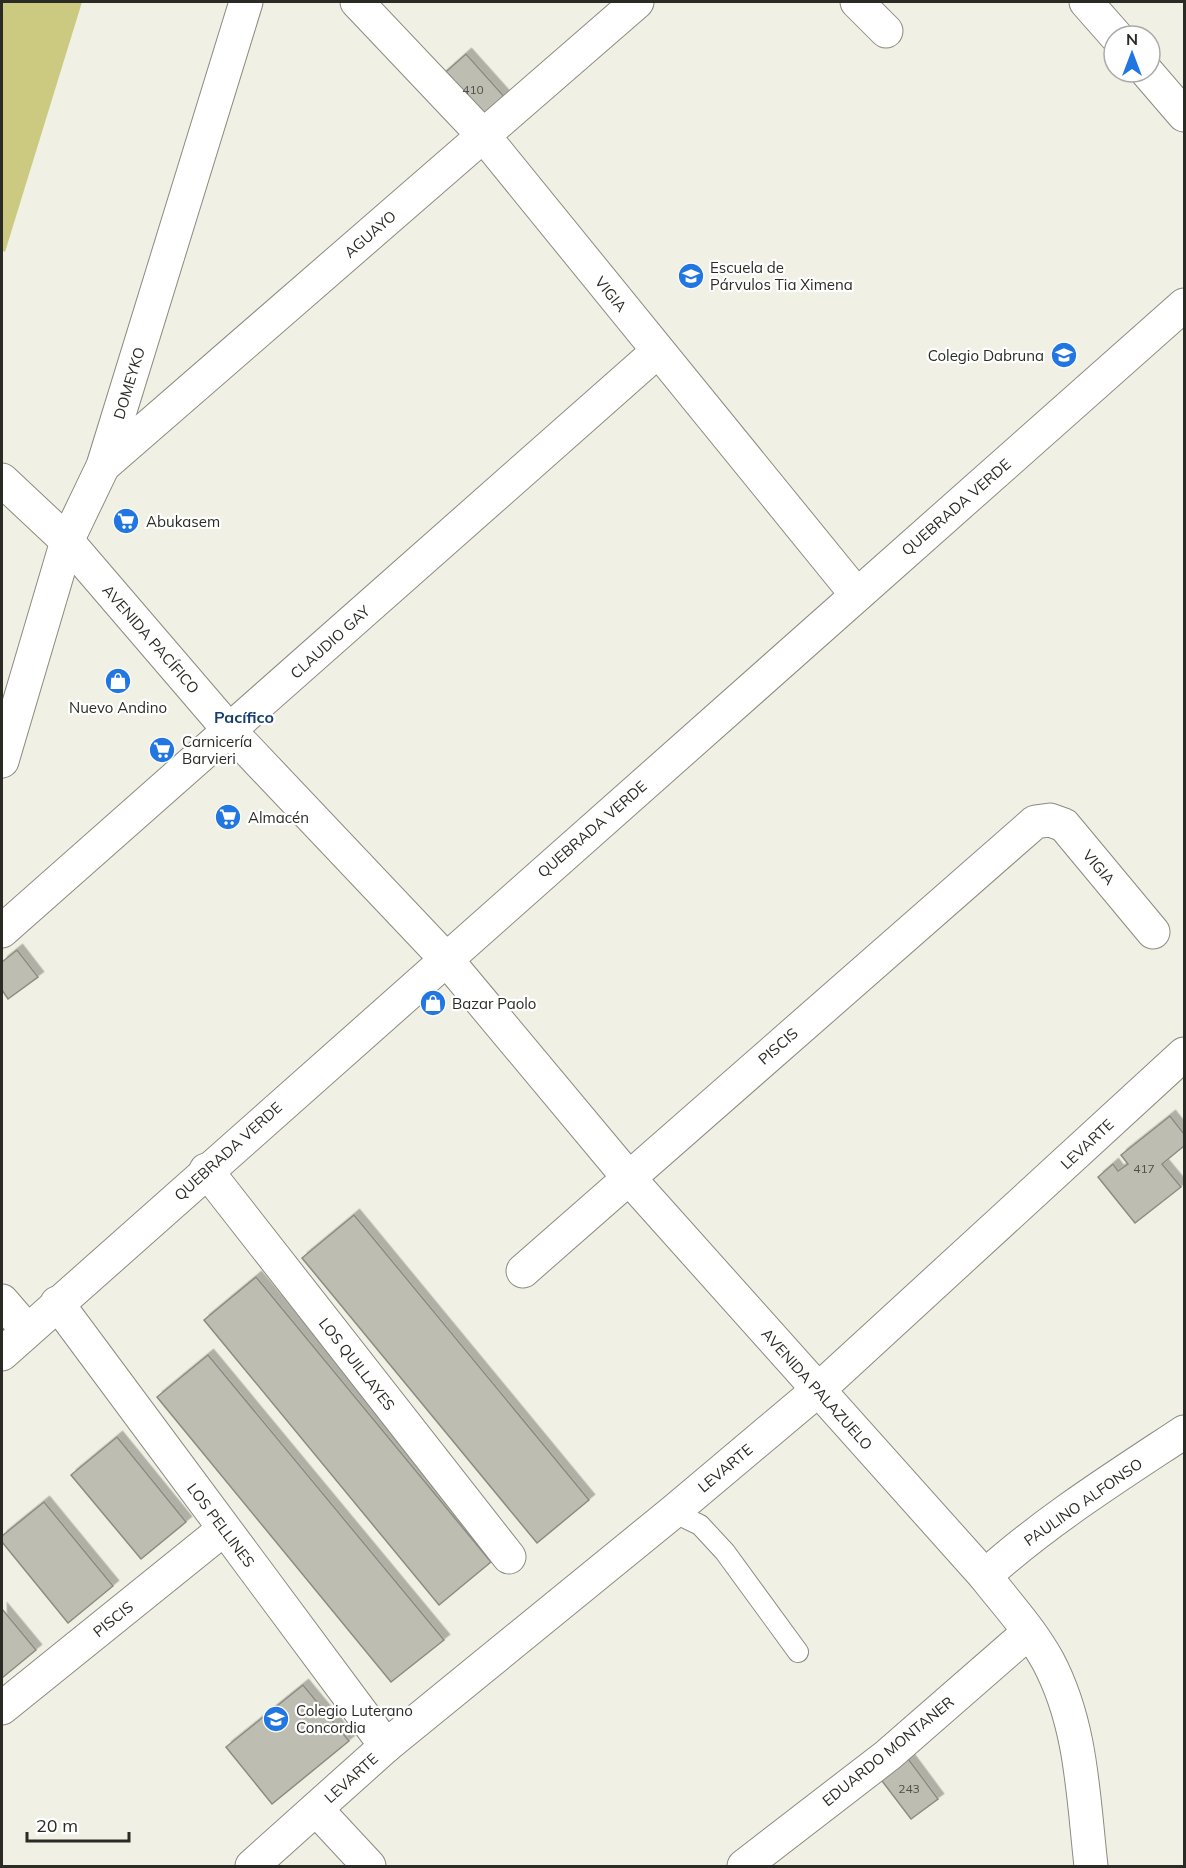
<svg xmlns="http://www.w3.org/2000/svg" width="1186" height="1868" viewBox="0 0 1186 1868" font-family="Mulish,sans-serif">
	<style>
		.green { fill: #ccca81 }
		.building { fill: #bdbdb2; stroke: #8c8c82; stroke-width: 1.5; filter: url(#shadow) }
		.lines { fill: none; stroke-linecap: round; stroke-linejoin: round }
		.service-casing { stroke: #8b8b80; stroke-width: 22 }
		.minor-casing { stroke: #8b8b80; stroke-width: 35 }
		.tertiary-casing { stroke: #8b8b80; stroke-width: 35 }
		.secondary-casing { stroke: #8b8b80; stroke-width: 35 }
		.primary-casing { stroke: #8b8b80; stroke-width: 35 }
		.service { stroke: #fff; stroke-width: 20 }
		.minor { stroke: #fff; stroke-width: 33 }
		.tertiary { stroke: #fff; stroke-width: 33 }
		.secondary { stroke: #fff; stroke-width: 33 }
		.primary { stroke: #fff; stroke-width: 33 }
		.labels { text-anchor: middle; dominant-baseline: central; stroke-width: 4.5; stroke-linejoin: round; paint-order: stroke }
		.number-label { font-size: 12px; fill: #505049 }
		.street-label { font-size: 15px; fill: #2b2b26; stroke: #fff }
		.poi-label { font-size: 15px; fill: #2b2b26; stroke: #fff; text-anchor: start }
		.neighbourhood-label { font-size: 16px; font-weight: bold; fill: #173e72; stroke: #fff }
	</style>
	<defs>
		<filter id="shadow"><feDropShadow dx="5.5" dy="-5.5" stdDeviation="0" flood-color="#0004"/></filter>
	</defs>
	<rect width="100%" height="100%" fill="#f0f0e4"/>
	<path class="green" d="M 2,2 L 82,2 L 5,252 L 2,250 Z"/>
	<g class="building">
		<path d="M 466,54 L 508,101 L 480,125 L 439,78 Z"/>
		<path d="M 17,950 L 38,977 L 8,999 L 2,990 L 2,962 Z"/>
		<path d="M 1170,1116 L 1184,1134 L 1184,1146 L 1162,1164 L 1181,1187 L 1135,1223 L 1098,1177 L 1113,1164 L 1118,1171 L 1128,1164 L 1121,1155 Z"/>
		<path d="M 354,1215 L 589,1500 L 537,1543 L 302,1258 Z"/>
		<path d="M 256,1277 L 491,1562 L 439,1605 L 204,1320 Z"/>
		<path d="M 208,1355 L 444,1640 L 391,1682 L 157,1397 Z"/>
		<path d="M 117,1437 L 186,1522 L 141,1559 L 71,1475 Z"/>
		<path d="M 44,1502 L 113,1586 L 68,1623 L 2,1542 L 2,1536 Z"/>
		<path d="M 2,1609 L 36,1650 L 2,1678 Z"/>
		<path d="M 303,1685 L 349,1741 L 272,1804 L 226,1747 Z"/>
		<path d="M 906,1756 L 938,1799 L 911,1819 L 879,1777 Z"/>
	</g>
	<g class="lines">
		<g class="service-casing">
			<path id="service" d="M 673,1512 L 700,1525 L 725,1552 L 798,1652"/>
		</g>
		<g class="minor-casing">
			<g id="minor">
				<path d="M 357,2 L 483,135 L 857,595"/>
				<path d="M 857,2 L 886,31"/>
				<path d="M 1086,2 L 1116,36"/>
				<path d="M 1147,72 L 1184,115"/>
				<path d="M 103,466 L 637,2"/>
				<path d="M 2,761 L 67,541 L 103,466 L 246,2"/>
				<path d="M 2,931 L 658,351"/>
				<path d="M 206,1170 L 509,1557"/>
				<path d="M 523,1271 L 1035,822 L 1050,820 L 1064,825 L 1153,932"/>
				<path d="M 2,1301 L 27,1330"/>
				<path d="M 57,1303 L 386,1746"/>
				<path d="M 2,1708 L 224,1529"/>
				<path d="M 316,1809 L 369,1866"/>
				<path d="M 744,1866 L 888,1755 L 1029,1632"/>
			</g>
		</g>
		<g class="tertiary-casing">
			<g id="tertiary">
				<path d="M 2,480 L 67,541 L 230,731 L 446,959 L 628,1177 L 985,1576 C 1006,1603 1031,1630 1048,1661 C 1082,1725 1083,1796 1091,1866"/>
				<path d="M 985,1576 C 1046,1521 1116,1477 1184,1432"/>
			</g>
		</g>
		<g class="secondary-casing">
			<path id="secondary" d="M 252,1866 L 386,1746 L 673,1512 L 818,1390 L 1184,1054"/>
		</g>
		<g class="primary-casing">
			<path id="primary" d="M 2,1354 L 1184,305"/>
		</g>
		<use href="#service" class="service"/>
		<use href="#minor" class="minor"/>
		<use href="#tertiary" class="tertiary"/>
		<use href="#secondary" class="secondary"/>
		<use href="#primary" class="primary"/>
	</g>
	<defs>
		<g id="school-disc" transform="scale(1.35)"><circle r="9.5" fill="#2276e1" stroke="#fff"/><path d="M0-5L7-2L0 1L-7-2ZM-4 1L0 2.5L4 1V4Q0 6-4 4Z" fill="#fff"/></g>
		<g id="supermarket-disc" transform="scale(1.35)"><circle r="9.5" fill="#2276e1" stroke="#fff"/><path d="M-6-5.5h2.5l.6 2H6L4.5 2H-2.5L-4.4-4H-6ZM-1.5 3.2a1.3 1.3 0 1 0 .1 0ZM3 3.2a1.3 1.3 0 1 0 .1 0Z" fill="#fff"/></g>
		<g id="shop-disc" transform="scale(1.35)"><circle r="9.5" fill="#2276e1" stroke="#fff"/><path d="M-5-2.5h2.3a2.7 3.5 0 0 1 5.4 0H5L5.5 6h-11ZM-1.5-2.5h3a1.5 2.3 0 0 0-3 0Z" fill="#fff"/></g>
	</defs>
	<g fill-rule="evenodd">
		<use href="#school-disc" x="691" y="276"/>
		<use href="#school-disc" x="1064" y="355"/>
		<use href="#supermarket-disc" x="126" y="521"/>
		<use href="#shop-disc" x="118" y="681"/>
		<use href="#supermarket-disc" x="162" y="750"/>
		<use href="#supermarket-disc" x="228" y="817"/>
		<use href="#shop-disc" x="433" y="1003"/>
		<use href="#school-disc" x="276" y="1719"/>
	</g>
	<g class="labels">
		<g class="number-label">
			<text x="473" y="89">410</text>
			<text x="1144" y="1168">417</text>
			<text x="909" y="1788">243</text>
		</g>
		<g class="street-label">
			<text transform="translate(370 234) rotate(-41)">AGUAYO</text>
			<text transform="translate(611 294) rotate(51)">VIGIA</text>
			<text transform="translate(129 383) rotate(-73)">DOMEYKO</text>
			<text transform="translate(956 507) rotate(-41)">QUEBRADA VERDE</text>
			<text transform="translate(151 639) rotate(49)">AVENIDA PACÍFICO</text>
			<text transform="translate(330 642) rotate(-42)">CLAUDIO GAY</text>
			<text transform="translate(592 829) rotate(-41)">QUEBRADA VERDE</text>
			<text transform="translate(1099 867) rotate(50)">VIGIA</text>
			<text transform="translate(778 1046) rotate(-41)">PISCIS</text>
			<text transform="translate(1087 1144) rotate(-43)">LEVARTE</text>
			<text transform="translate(228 1151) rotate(-42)">QUEBRADA VERDE</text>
			<text transform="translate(357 1364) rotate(52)">LOS QUILLAYES</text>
			<text transform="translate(817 1389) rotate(48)">AVENIDA PALAZUELO</text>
			<text transform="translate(725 1468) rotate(-40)">LEVARTE</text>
			<text transform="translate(1083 1502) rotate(-35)">PAULINO ALFONSO</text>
			<text transform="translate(221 1525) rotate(53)">LOS PELLINES</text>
			<text transform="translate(113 1619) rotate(-39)">PISCIS</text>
			<text transform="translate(888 1751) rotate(-39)">EDUARDO MONTANER</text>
			<text transform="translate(351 1778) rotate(-42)">LEVARTE</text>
		</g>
		<g class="poi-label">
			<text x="710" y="267">Escuela de<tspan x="710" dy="17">Párvulos Tia Ximena</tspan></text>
			<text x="1044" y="355" text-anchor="end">Colegio Dabruna</text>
			<text x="146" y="521">Abukasem</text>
			<text x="118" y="707" text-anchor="middle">Nuevo Andino</text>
			<text x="182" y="741">Carnicería<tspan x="182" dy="17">Barvieri</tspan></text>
			<text x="248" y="817">Almacén</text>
			<text x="452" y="1003">Bazar Paolo</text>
			<text x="296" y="1710">Colegio Luterano<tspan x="296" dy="17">Concordia</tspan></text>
		</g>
		<g class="neighbourhood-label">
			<text x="244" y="717">Pacífico</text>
		</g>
	</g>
	<rect width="1186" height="1868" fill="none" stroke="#2b2b26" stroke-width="6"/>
	<g transform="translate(1132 54)"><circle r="28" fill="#ffffff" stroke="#aaaaa8" stroke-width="1.5"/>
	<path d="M0-4.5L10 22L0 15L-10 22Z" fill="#2276e1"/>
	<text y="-9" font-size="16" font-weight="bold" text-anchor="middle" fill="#2b2b26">N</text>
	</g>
	<path d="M27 1832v9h102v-9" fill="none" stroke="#2b2b26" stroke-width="3"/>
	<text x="36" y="1832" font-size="18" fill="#2b2b26" stroke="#ffffff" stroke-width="4.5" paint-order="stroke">20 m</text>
</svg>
